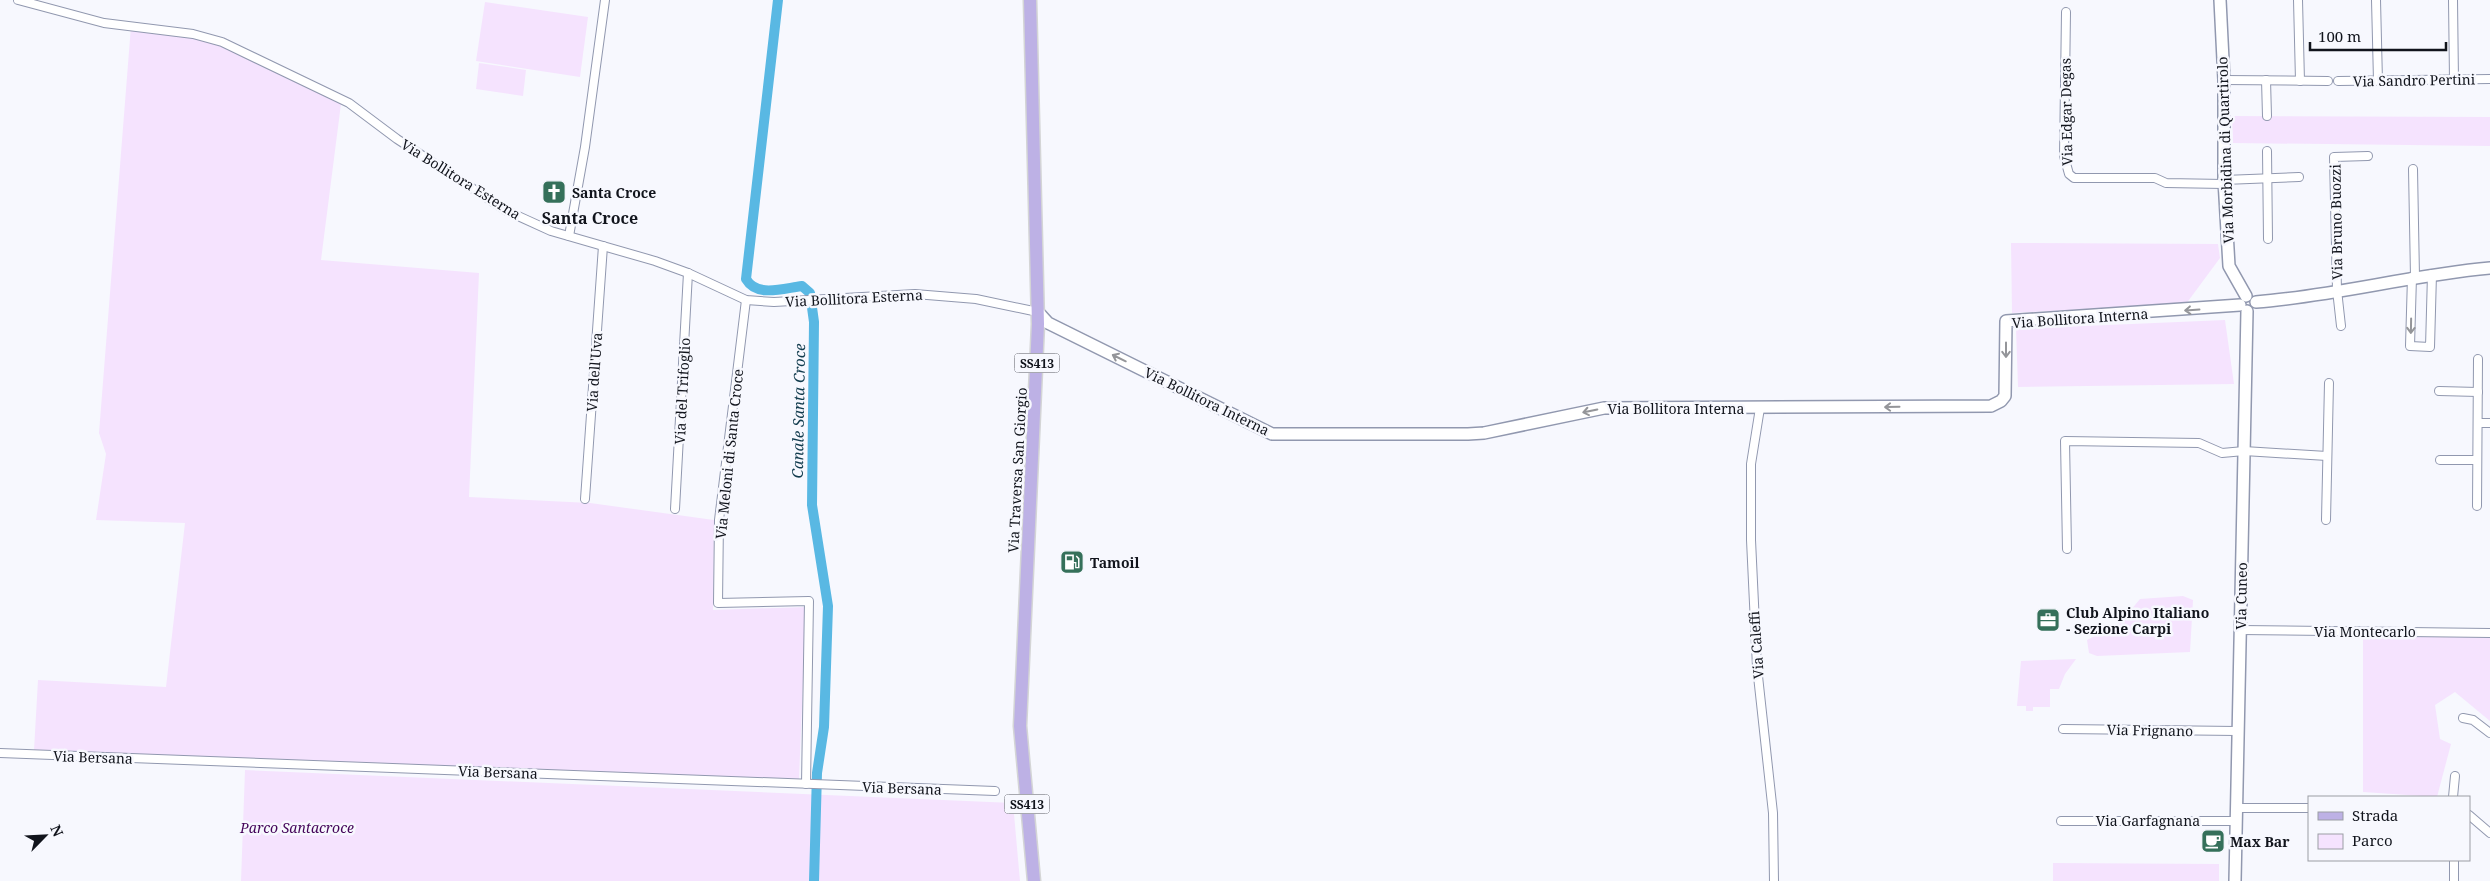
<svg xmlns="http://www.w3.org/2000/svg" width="2490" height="881" viewBox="0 0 2490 881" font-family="'Noto Serif',serif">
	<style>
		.green { fill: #f5e3fe }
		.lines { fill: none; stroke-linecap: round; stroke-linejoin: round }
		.canal { stroke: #59b8e3; stroke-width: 10 }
		.street-casing { stroke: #9198af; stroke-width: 10 }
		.secondary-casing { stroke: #9198af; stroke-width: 14 }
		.primary-casing { stroke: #d4d5d6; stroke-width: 15 }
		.street { stroke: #fff; stroke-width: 8 }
		.secondary { stroke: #fff; stroke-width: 11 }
		.primary { stroke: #bdb1e5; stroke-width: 12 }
		.oneway { stroke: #949599 }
		.labels { text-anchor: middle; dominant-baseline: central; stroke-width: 5; stroke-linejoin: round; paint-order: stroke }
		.shield { fill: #f7f8fe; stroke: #565860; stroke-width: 1 }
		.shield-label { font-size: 12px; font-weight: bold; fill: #11141c }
		.street-label { font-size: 14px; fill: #11141c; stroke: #f7f8fe }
		.poi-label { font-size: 14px; font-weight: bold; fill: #11141c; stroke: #f7f8fe; text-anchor: start }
		.park-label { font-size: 14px; font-style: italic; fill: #44055a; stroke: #f7f8fe }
		.water-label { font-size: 15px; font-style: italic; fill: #113b4d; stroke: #f7f8fe }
		.quarter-label { font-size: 16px; font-weight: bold; fill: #11141c; stroke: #f7f8fe }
	</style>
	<rect width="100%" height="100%" fill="#f7f8fe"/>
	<g class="green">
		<path d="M 485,2 L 588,17 L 580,77 L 476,61 Z"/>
		<path d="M 131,26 L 225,38 L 250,51 L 284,74 L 342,96 L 321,260 L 479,273 L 469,497 L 590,503 L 714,520 L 713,610 L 806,607 L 799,779 L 479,770 L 34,750 L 38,680 L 166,687 L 185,523 L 96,520 L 106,454 L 99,433 Z"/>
		<path d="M 479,63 L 526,70 L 523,96 L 476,89 Z"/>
		<path d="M 2232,116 L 2490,117 L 2490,146 L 2233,143 Z"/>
		<path d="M 2011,243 L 2218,244 L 2220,258 L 2186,304 L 2012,313 Z"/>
		<path d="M 2225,320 L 2234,384 L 2018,387 L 2016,329 Z"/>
		<path d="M 2183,596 L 2193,600 L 2190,652 L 2097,656 L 2089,653 L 2087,640 L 2121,622 L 2140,599 Z"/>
		<path d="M 2363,628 L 2490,628 L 2490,721 L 2455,692 L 2435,705 L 2440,739 L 2451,744 L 2437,797 L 2363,792 Z"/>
		<path d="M 2076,659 L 2065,674 L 2059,689 L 2050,689 L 2050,707 L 2033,707 L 2033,711 L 2026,711 L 2026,706 L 2017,706 L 2021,661 Z"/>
		<path d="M 245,770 L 1013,803 L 1020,881 L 241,881 Z"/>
		<path d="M 2053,863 L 2219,864 L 2219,881 L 2053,881 Z"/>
	</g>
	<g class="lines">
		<path class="canal" d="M 778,0 L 746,279 C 757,298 784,288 802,286 L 810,293 L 814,322 L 812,505 L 828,606 L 824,727 L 817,773 L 814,881"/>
		<g class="street-casing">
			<g id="street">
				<path d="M 18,0 L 104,23 L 193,34 L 222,42 L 349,103 L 397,139 L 507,211 L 551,231 L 655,261 L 688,273 L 746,300 L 774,302 L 915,294 L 976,299 L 1038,312"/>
				<path d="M 2298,0 L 2300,81"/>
				<path d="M 2376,0 L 2378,81"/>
				<path d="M 2453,0 L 2454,80"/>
				<path d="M 2066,12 L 2064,156 L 2069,174 L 2074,178 L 2155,178 L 2166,183 L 2224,184"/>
				<path d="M 2224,80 L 2328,81"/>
				<path d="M 2266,80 L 2267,116"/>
				<path d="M 2338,81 L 2490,79"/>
				<path d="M 2267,151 L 2268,239"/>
				<path d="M 2413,169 L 2415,277"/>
				<path d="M 2224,180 L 2299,177"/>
				<path d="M 569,236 L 585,147 L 605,0"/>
				<path d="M 2412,277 L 2410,346 L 2430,347 L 2432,274"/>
				<path d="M 746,300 L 719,520 L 718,603 L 809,601 L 806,784"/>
				<path d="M 2341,326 L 2337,290 L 2334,157 L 2368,156"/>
				<path d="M 2439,391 L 2478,392"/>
				<path d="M 1760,408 L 1751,464 L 1751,540 L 1757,667 L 1773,813 L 1774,881"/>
				<path d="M 2478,423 L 2490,423"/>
				<path d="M 2440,460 L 2477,460"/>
				<path d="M 585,499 L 603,246"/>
				<path d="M 2477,506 L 2478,359"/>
				<path d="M 675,509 L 688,273"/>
				<path d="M 2326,520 L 2329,383"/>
				<path d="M 2067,549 L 2065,441 L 2199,443 L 2222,453 L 2244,451 L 2327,456"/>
				<path d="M 2240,630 L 2490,633"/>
				<path d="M 2463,718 L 2473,720 L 2490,733"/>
				<path d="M 2063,729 L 2237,731"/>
				<path d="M 0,753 L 995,791"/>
				<path d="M 2453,797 L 2455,776"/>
				<path d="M 2236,808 L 2309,808"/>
				<path d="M 2469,815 L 2490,833"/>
				<path d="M 2061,821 L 2235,821"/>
				<path d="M 2454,860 L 2454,881"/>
			</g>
		</g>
		<g class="secondary-casing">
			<g id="secondary">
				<path d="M 2220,0 L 2224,80 L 2224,180 L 2229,266 L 2246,296"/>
				<path d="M 2256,302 C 2334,296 2411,275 2490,268"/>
				<path d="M 1038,312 L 1048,323 L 1272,434 L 1468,434 L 1484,433 L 1604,408 L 1991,406 L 2001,401 L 2005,396 L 2006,321 L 2240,305"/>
				<path d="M 2235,881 L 2247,311"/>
			</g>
		</g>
		<g class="primary-casing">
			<path id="primary" d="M 1030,0 L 1038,324 L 1020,726 L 1034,881"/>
		</g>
		<use href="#street" class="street"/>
		<use href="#secondary" class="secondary"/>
		<use href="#primary" class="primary"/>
	</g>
	<defs><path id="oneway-shaft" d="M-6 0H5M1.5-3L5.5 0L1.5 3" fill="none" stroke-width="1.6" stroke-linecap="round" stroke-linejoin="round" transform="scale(1.25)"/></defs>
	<g class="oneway">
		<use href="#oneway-shaft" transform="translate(2192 310) rotate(176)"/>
		<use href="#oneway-shaft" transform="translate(2411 326) rotate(91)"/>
		<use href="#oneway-shaft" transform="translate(2006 350) rotate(90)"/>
		<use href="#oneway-shaft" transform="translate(1119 358) rotate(-154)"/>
		<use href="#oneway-shaft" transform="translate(1892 407) rotate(179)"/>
		<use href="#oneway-shaft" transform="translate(1590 411) rotate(168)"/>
	</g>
	<defs>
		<g id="church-square" transform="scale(1.25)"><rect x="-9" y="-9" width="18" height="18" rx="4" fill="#35705a" stroke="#f7f8fe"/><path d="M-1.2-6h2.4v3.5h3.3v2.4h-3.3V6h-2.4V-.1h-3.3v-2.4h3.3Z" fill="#fff"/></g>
		<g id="fuel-square" transform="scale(1.25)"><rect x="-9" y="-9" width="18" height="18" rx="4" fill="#35705a" stroke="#f7f8fe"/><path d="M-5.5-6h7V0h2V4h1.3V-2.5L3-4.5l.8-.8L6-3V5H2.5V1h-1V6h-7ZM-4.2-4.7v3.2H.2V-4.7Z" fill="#fff"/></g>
		<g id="office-square" transform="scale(1.25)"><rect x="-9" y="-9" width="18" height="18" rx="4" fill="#35705a" stroke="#f7f8fe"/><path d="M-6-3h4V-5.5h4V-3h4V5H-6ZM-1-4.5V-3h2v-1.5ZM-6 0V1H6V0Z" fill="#fff"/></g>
		<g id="cafe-square" transform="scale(1.25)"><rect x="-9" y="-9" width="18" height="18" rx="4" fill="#35705a" stroke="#f7f8fe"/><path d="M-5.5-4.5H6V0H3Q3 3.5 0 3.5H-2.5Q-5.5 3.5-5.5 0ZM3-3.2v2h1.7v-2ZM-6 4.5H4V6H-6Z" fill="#fff"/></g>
	</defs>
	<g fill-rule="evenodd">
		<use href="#church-square" x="554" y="192"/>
		<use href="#fuel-square" x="1072" y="562"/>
		<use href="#office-square" x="2048" y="620"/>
		<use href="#cafe-square" x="2213" y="841"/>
	</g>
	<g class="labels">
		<g class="shield">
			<rect x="1014.5" y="353.5" width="45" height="19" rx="4"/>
			<rect x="1004.5" y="794.5" width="45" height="19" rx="4"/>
		</g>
		<g class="shield-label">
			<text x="1037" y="363">SS413</text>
			<text x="1027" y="804">SS413</text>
		</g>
		<g class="street-label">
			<text transform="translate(2414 80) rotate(-1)">Via Sandro Pertini</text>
			<text transform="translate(2066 112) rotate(-91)">Via Edgar Degas</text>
			<text transform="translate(2225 150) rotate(-92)">Via Morbidina di Quartirolo</text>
			<text transform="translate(461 179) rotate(32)">Via Bollitora Esterna</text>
			<text transform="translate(2336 222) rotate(-91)">Via Bruno Buozzi</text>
			<text transform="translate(854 298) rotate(-3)">Via Bollitora Esterna</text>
			<text transform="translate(2080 318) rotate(-4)">Via Bollitora Interna</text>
			<text transform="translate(594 372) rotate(-86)">Via dell'Uva</text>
			<text transform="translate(682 391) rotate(-87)">Via del Trifoglio</text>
			<text transform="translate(1207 401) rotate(26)">Via Bollitora Interna</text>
			<text x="1676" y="408">Via Bollitora Interna</text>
			<text transform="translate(729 454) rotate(-84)">Via Meloni di Santa Croce</text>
			<text transform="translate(1017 470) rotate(-87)">Via Traversa San Giorgio</text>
			<text transform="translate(2241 596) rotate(-89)">Via Cuneo</text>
			<text x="2365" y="631">Via Montecarlo</text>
			<text transform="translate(1756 645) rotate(-94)">Via Caleffi</text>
			<text transform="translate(2150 730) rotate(1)">Via Frignano</text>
			<text transform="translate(93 757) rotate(2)">Via Bersana</text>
			<text transform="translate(498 772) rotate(2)">Via Bersana</text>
			<text transform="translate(902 788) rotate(2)">Via Bersana</text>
			<text x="2148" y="820">Via Garfagnana</text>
		</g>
		<g class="poi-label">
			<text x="572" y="192">Santa Croce</text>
			<text x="1090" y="562">Tamoil</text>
			<text x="2066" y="612">Club Alpino Italiano<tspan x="2066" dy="16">- Sezione Carpi</tspan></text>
			<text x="2230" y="841">Max Bar</text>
		</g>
		<g class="park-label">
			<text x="297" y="827">Parco Santacroce</text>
		</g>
		<g class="water-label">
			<text transform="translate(798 411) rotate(-89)">Canale Santa Croce</text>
		</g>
		<g class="quarter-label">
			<text x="590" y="218">Santa Croce</text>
		</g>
	</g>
	<rect x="2308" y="796" width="162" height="65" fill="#f7f8fe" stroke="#9b9da4"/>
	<rect x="2318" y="812" width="25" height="8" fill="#bdb1e5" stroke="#9b9da4"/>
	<text x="2352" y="821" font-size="15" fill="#11141c">Strada</text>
	<rect x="2318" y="834" width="25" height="15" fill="#f5e3fe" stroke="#9b9da4"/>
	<text x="2352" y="846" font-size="15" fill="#11141c">Parco</text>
	<g transform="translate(45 836) rotate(66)" stroke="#f7f8fe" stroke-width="4" paint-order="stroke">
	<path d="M0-4L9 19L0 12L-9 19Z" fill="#11141c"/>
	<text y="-8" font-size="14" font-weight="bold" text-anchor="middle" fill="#11141c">N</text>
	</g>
	<path d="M2310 42v8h136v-8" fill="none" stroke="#11141c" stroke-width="2.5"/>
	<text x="2318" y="42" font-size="15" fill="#11141c" stroke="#f7f8fe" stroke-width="4" paint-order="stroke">100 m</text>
</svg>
